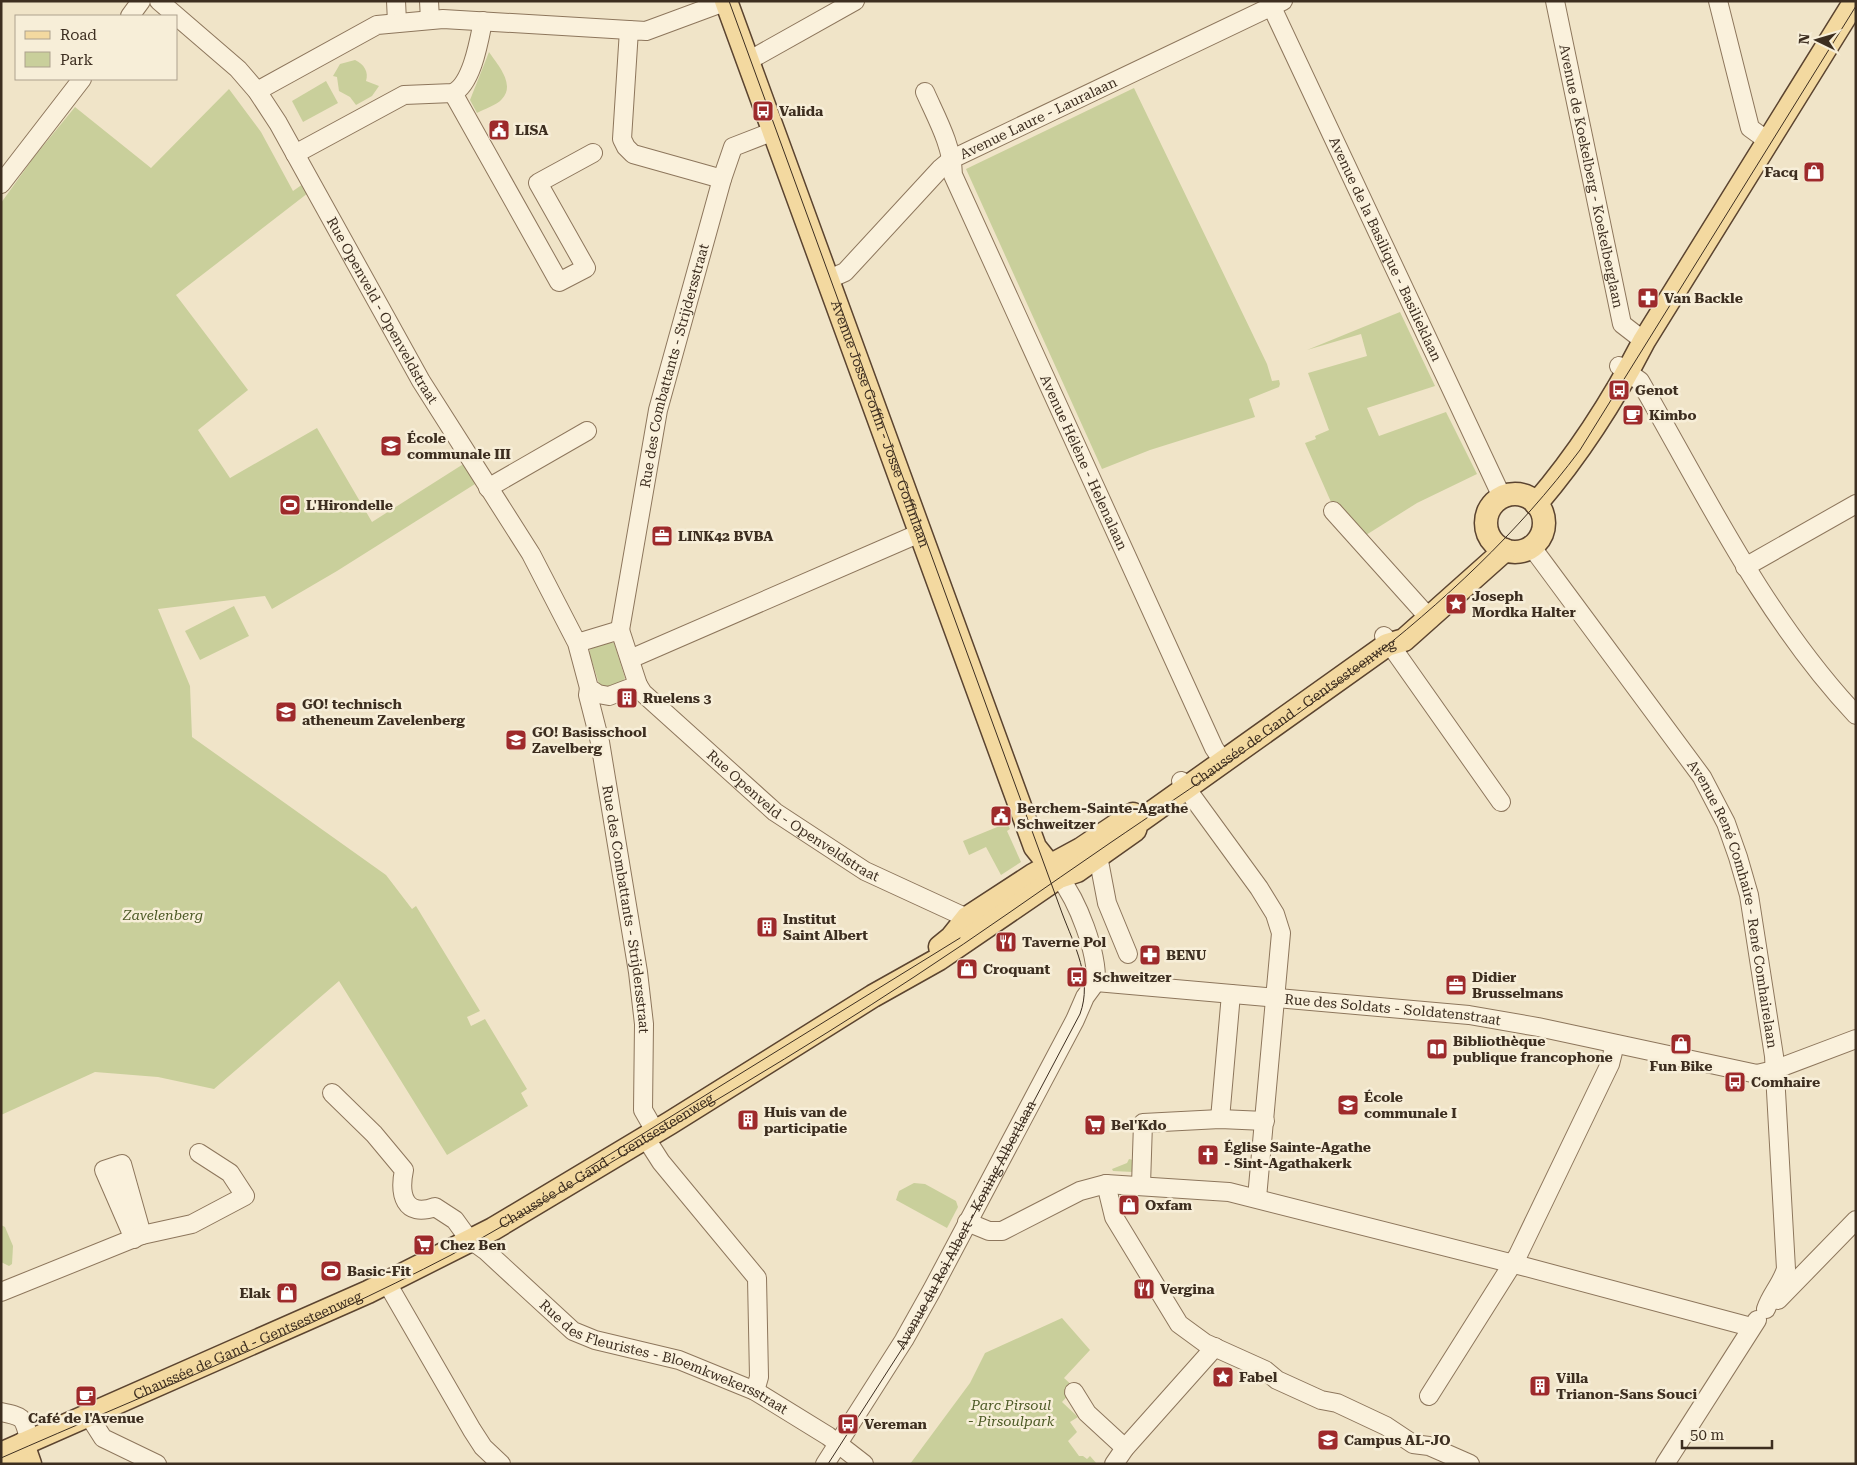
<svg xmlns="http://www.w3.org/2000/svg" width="1857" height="1465" viewBox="0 0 1857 1465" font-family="'Roboto Serif',serif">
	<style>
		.green { fill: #c9cf9b }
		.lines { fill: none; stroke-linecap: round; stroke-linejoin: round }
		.minor-casing { stroke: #8d765c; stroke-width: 20 }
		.major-casing { stroke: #5b4430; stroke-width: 25 }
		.minor { stroke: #faf1dc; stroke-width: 18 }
		.major { stroke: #f3d9a0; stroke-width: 22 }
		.tram { stroke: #3d2e20; stroke-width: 1 }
		.labels { text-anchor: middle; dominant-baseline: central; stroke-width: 5; stroke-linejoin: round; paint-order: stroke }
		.poi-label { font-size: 14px; font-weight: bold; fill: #3d2e20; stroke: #f7eed8; text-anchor: start }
		.street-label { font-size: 14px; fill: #3d2e20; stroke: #f7eed8 }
		.park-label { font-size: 14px; font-style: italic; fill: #4d5a26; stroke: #f7eed8 }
	</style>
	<rect width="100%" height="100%" fill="#f0e4c8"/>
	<g class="green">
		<path d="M 489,52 C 497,64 516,84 502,99 C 497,105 484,109 477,113 L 470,100 Z"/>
		<path d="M 355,60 C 364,64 369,72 366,81 L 379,86 L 372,96 L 356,105 L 350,97 L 339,91 L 337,77 L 333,76 L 340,64 Z"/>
		<path d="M 326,81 L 338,103 L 303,122 L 292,101 Z"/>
		<path d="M 1134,88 L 1267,364 L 1272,381 L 1279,380 L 1280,384 L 1279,387 L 1249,399 L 1255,417 L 1150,450 L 1102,469 L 966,169 Z"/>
		<path d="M 229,89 L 261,132 L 293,191 L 303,184 L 308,193 L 176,295 L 248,390 L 198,430 L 230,478 L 317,428 L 372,522 L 465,463 L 475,484 L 337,571 L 272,609 L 265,596 L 158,609 L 190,686 L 192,737 L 386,875 L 412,909 L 416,906 L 480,1011 L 467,1017 L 471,1026 L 485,1019 L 527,1089 L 521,1093 L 528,1106 L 447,1155 L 339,981 L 214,1089 L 158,1077 L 95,1072 L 1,1115 L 1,203 L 34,157 L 75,107 L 151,168 Z"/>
		<path d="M 1400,312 L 1435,386 L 1367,408 L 1379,436 L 1446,412 L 1477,474 L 1417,503 L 1366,535 L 1335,511 L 1305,443 L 1316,439 L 1315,436 L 1329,430 L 1308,373 L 1367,356 L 1361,334 L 1307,350 Z"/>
		<path d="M 234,606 L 249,636 L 200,660 L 185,631 Z"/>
		<path d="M 609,642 L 614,643 L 625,678 L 622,682 L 604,689 L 600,687 L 589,652 L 591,648 Z"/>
		<path d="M 1007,823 L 1010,829 L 1007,831 L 1021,862 L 1001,875 L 986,847 L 969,855 L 963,841 Z"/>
		<path d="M 1129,1159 L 1133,1160 L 1135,1167 L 1133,1172 L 1113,1171 L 1112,1169 L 1127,1163 Z"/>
		<path d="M 914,1183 L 925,1184 L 956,1201 L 958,1207 L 947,1228 L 896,1200 L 899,1191 Z"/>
		<path d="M 1,1225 L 5,1227 L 13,1246 L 12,1264 L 9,1266 L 1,1262 Z"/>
		<path d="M 1062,1318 L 1090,1350 L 1064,1378 L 1075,1388 L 1062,1402 L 1078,1417 L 1070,1422 L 1077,1432 L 1068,1441 L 1079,1456 L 1083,1456 L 1087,1459 L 1090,1456 L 1097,1464 L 910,1464 L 970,1383 L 985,1353 Z"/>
	</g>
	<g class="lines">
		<g class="minor-casing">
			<g id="minor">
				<path id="s1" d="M 159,1 L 238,69 L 257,91 L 278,123 L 421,381 L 531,554 L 577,643 L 589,688 L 598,694 L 609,696 L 638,685 L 620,630 L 577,643"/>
				<path d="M 396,1 L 397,22"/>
				<path d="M 429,1 L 430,20"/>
				<path id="s2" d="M 1269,1 L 1502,497"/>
				<path id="s3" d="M 1555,1 L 1622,324 L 1644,341"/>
				<path d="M 1718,1 L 1750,128 L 1768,141"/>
				<path d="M 130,16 L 141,1"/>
				<path d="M 748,61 L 855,1"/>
				<path d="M 257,91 L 377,25 L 443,19 L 629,30"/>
				<path id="s4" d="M 925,92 C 937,119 952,145 953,175 L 1214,748 L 1224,763"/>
				<path d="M 453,93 L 559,282 L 586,268 L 538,183 L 593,153"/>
				<path d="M 295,154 L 404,95 L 453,93 C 472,84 479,41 483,21"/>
				<path d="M 722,179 L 633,154 L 626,147 L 622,139 L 629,30 L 646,31 L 727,1"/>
				<path d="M 1,184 L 82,79"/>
				<path id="s5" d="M 827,280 L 845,272 L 940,169 L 952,159 L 1283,1"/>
				<path d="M 1619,366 L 1640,381 C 1706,496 1765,618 1856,715"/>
				<path d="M 488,488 L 587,431"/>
				<path d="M 1333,511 L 1430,619"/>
				<path id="s6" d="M 1531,546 L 1702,777 L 1726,823 L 1738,857 L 1749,895 L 1774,1056 L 1786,1269 C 1781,1285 1771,1294 1766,1309"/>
				<path d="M 1745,567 L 1856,504"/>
				<path id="s7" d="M 620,630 L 658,410 L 722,179 L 733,147 L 774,131"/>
				<path d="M 1384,636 L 1501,802"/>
				<path d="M 630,659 L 920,533"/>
				<path id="s8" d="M 638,685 L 643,693 L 775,812 L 865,871 L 967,918"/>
				<path id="s9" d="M 589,688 L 588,695 L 600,742 L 638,972 L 644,1024 L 643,1110 L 655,1131"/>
				<path d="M 1181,781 L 1259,888 L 1275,914 L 1281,933 L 1257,1198"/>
				<path d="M 1098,856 L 1107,903 L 1128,954"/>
				<path d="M 1059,877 C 1078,901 1097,951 1096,982"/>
				<path id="s10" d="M 1096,982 L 1469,1015 L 1538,1027 L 1757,1074 L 1774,1070 L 1856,1039"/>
				<path id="s11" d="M 332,1093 L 374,1134 L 404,1170 C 399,1194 404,1218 435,1207 L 455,1220 L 468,1238 L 486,1251 L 573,1331 L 595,1340 L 679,1360 L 755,1391 L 828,1436 L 864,1464"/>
				<path d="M 1220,1119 L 1231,994"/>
				<path d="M 645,1137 L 661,1162 L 757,1278 L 759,1377 L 755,1391"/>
				<path d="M 1106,1184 L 1114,1217 L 1179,1324 L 1205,1343 L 1265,1370 L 1277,1380 L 1321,1400 L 1337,1403 L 1386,1426 L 1413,1444 L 1429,1446 L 1470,1464"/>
				<path d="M 1141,1185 L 1143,1123 L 1220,1119 L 1265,1121"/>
				<path d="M 967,1222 L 989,1231 L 1002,1231 L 1080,1191 L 1106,1184 L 1229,1192 L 1526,1267 L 1751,1327"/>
				<path d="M 134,1239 L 104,1170 L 122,1164 L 142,1235"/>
				<path d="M 387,1283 L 472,1430 L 483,1447 L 501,1464"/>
				<path d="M 1,1292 L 142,1235 L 192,1224 L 245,1196 L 230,1173 L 199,1153"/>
				<path d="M 1778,1300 L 1856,1220"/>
				<path d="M 1074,1392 L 1087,1413 L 1125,1448"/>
				<path d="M 1429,1396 L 1518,1255 L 1610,1064 L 1615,1044"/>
				<path d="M 1,1412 C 26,1417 23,1418 30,1442"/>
				<path d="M 89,1416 L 103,1438 L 157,1464"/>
				<path id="s12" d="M 825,1464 L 904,1340 L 932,1290 L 1075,1020 L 1085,997 L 1096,982"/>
				<path d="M 1114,1464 L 1125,1448 L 1215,1347"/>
				<path d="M 1665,1464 L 1757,1320"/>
			</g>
		</g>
		<g class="major-casing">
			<g id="major">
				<path id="s13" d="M 726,1 L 1035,847 L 1059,877"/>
				<circle cx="1515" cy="523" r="29"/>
				<path d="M 1536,504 C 1579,454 1614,399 1644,341 L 1855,1"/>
				<path d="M 940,947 L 951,938 L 967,918 L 1033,875 L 1081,849 L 1133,814"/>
				<path d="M 23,1444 L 30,1464"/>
				<path id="s14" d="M 10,1464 L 5,1452 L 368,1292 L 493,1229 L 670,1123 L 873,996 L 939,959 L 1059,877 L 1077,871 L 1135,830 L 1137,823 L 1387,645 L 1404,640 L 1505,550"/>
			</g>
		</g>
		<use href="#minor" class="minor"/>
		<use href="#major" class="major"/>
		<g class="tram">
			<path d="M 729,1 L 1062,913 C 1074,945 1093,979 1080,1014 L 907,1341 L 828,1464"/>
			<path d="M 586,1169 L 960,938"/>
			<path d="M 1,1458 C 151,1392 305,1331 451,1255 C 490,1234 528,1211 566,1189 C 683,1120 800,1052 914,977 C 980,934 1044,888 1110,843 C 1279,728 1456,616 1580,450 L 1856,6"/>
		</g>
	</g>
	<defs>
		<g id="bus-square" transform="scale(1.125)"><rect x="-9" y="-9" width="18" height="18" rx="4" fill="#9e2a2b" stroke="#f7eed8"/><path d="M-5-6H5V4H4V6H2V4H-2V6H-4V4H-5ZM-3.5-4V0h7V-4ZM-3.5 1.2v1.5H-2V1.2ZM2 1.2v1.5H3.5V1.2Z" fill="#fff"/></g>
		<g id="civic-square" transform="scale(1.125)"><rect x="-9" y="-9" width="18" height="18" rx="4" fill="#9e2a2b" stroke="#f7eed8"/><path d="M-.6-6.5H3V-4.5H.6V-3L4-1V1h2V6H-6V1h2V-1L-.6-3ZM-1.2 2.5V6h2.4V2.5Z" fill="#fff"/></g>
		<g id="shop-square" transform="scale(1.125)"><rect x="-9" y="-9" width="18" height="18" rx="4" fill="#9e2a2b" stroke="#f7eed8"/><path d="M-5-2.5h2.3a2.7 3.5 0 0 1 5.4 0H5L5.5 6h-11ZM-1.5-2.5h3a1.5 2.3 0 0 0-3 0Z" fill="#fff"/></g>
		<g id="pharmacy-square" transform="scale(1.125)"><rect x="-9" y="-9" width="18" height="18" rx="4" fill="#9e2a2b" stroke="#f7eed8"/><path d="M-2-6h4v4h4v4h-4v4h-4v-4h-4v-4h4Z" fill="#fff"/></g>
		<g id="cafe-square" transform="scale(1.125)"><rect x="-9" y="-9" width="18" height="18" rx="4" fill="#9e2a2b" stroke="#f7eed8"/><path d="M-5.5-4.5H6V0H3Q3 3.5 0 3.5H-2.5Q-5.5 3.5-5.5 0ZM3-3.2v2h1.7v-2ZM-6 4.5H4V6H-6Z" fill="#fff"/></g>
		<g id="school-square" transform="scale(1.125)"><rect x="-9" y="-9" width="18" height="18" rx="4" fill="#9e2a2b" stroke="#f7eed8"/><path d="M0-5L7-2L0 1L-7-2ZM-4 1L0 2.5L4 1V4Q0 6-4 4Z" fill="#fff"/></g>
		<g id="stadium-square" transform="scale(1.125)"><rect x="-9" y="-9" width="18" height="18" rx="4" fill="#9e2a2b" stroke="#f7eed8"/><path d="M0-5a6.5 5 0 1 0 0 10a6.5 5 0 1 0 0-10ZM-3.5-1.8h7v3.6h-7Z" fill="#fff"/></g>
		<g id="office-square" transform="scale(1.125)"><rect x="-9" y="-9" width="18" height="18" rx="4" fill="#9e2a2b" stroke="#f7eed8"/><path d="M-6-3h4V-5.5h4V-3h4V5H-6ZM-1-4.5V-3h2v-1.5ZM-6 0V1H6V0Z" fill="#fff"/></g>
		<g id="sight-square" transform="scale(1.125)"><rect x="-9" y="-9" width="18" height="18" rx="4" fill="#9e2a2b" stroke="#f7eed8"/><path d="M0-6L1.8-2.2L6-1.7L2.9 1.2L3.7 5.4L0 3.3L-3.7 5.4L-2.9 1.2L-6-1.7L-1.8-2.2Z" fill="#fff"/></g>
		<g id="building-square" transform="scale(1.125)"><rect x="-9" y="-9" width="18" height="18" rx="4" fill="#9e2a2b" stroke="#f7eed8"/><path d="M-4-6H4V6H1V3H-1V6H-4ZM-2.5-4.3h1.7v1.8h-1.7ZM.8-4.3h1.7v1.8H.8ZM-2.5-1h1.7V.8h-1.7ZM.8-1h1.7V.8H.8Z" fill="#fff"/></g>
		<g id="restaurant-square" transform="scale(1.125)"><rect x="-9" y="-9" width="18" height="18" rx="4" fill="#9e2a2b" stroke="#f7eed8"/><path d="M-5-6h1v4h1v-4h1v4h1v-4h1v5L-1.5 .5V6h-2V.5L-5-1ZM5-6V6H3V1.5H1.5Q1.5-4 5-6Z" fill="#fff"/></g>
		<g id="library-square" transform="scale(1.125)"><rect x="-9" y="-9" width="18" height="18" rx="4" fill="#9e2a2b" stroke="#f7eed8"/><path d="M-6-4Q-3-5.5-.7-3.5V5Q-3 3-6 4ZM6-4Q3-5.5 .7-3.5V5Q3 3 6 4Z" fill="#fff"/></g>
		<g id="supermarket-square" transform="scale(1.125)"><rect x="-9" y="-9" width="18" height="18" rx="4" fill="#9e2a2b" stroke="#f7eed8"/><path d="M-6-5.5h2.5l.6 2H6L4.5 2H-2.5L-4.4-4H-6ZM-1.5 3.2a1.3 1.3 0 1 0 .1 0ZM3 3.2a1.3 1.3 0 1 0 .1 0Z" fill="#fff"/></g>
		<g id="church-square" transform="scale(1.125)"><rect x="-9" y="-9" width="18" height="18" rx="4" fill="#9e2a2b" stroke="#f7eed8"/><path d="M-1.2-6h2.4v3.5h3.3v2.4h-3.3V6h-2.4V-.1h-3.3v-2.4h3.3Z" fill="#fff"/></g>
	</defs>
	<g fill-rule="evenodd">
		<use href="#bus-square" x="763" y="111"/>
		<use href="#civic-square" x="499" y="130"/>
		<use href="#shop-square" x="1814" y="172"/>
		<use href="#pharmacy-square" x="1648" y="298"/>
		<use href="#bus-square" x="1619" y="390"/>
		<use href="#cafe-square" x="1633" y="415"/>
		<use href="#school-square" x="391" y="446"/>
		<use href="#stadium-square" x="290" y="505"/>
		<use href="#office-square" x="662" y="536"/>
		<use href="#sight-square" x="1456" y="604"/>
		<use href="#building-square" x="627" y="698"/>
		<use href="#school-square" x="286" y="712"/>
		<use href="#school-square" x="516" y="740"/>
		<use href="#civic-square" x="1001" y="816"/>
		<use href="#building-square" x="767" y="927"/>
		<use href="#restaurant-square" x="1006" y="942"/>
		<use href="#pharmacy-square" x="1150" y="955"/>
		<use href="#shop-square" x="967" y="969"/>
		<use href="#bus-square" x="1077" y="977"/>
		<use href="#office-square" x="1456" y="985"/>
		<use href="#shop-square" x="1681" y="1044"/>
		<use href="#library-square" x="1437" y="1049"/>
		<use href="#bus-square" x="1735" y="1082"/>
		<use href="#school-square" x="1348" y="1105"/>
		<use href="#building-square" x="748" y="1120"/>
		<use href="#supermarket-square" x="1095" y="1125"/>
		<use href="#church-square" x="1208" y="1155"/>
		<use href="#shop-square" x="1129" y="1205"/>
		<use href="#supermarket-square" x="424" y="1245"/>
		<use href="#stadium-square" x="331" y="1271"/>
		<use href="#restaurant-square" x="1144" y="1289"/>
		<use href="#shop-square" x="287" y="1293"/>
		<use href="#sight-square" x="1223" y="1377"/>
		<use href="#building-square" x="1540" y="1386"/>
		<use href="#cafe-square" x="86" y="1396"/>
		<use href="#bus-square" x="848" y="1424"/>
		<use href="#school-square" x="1328" y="1440"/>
	</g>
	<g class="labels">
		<g class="poi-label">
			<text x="779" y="111">Valida</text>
			<text x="515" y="130">LISA</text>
			<text x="1798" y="172" text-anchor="end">Facq</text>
			<text x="1664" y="298">Van Backle</text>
			<text x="1635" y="390">Genot</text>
			<text x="1649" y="415">Kimbo</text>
			<text x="407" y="438">École<tspan x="407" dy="16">communale III</tspan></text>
			<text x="306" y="505">L'Hirondelle</text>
			<text x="678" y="536">LINK42 BVBA</text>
			<text x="1472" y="596">Joseph<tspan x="1472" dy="16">Mordka Halter</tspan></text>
			<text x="643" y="698">Ruelens 3</text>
			<text x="302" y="704">GO! technisch<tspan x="302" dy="16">atheneum Zavelenberg</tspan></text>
			<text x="532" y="732">GO! Basisschool<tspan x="532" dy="16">Zavelberg</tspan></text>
			<text x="1017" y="808">Berchem-Sainte-Agathe<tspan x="1017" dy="16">Schweitzer</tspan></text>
			<text x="783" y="919">Institut<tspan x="783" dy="16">Saint Albert</tspan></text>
			<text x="1022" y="942">Taverne Pol</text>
			<text x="1166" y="955">BENU</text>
			<text x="983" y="969">Croquant</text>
			<text x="1093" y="977">Schweitzer</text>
			<text x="1472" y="977">Didier<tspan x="1472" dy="16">Brusselmans</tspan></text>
			<text x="1453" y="1041">Bibliothèque<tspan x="1453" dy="16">publique francophone</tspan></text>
			<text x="1681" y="1066" text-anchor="middle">Fun Bike</text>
			<text x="1751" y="1082">Comhaire</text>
			<text x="1364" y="1097">École<tspan x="1364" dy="16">communale I</tspan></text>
			<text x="764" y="1112">Huis van de<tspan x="764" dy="16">participatie</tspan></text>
			<text x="1111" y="1125">Bel'Kdo</text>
			<text x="1224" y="1147">Église Sainte-Agathe<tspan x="1224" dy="16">- Sint-Agathakerk</tspan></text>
			<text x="1145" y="1205">Oxfam</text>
			<text x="440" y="1245">Chez Ben</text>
			<text x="347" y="1271">Basic-Fit</text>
			<text x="1160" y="1289">Vergina</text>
			<text x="271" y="1293" text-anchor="end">Elak</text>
			<text x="1239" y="1377">Fabel</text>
			<text x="1556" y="1378">Villa<tspan x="1556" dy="16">Trianon-Sans Souci</tspan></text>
			<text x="86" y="1418" text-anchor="middle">Café de l'Avenue</text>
			<text x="864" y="1424">Vereman</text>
			<text x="1344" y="1440">Campus AL-JO</text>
		</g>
		<g class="street-label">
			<text stroke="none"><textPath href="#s5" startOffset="271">Avenue Laure - Lauralaan</textPath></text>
			<text stroke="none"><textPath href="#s3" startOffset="179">Avenue de Koekelberg - Koekelberglaan</textPath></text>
			<text stroke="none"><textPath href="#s2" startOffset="274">Avenue de la Basilique - Basilieklaan</textPath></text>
			<text stroke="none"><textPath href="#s1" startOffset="386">Rue Openveld - Openveldstraat</textPath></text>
			<text stroke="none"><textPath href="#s7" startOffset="270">Rue des Combattants - Strijdersstraat</textPath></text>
			<text stroke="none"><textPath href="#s13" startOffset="450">Avenue Josse Goffin - Josse Goffinlaan</textPath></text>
			<text stroke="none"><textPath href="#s4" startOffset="404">Avenue Hélène - Helenalaan</textPath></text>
			<text stroke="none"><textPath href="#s14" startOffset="1505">Chaussée de Gand - Gentsesteenweg</textPath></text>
			<text stroke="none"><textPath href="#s8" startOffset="204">Rue Openveld - Openveldstraat</textPath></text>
			<text stroke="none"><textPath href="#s6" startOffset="419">Avenue René Comhaire - René Comhairelaan</textPath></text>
			<text stroke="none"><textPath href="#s9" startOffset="225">Rue des Combattants - Strijdersstraat</textPath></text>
			<text stroke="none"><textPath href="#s10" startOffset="298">Rue des Soldats - Soldatenstraat</textPath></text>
			<text stroke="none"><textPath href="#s14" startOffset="682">Chaussée de Gand - Gentsesteenweg</textPath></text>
			<text stroke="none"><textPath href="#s12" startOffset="278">Avenue du Roi Albert - Koning Albertlaan</textPath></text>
			<text stroke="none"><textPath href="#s14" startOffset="278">Chaussée de Gand - Gentsesteenweg</textPath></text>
			<text stroke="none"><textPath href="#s11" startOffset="450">Rue des Fleuristes - Bloemkwekersstraat</textPath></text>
		</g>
		<g class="park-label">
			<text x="163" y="915">Zavelenberg</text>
			<text x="1011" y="1405">Parc Pirsoul<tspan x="1011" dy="16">- Pirsoulpark</tspan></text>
		</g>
	</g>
	<rect width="1857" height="1465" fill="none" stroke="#3d2e20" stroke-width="5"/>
	<rect x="15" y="15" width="162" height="65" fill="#f7eed8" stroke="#ada18e"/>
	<rect x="25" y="31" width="25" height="8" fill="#f3d9a0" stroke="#ada18e"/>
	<text x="60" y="40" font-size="15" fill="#3d2e20">Road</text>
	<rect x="25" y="52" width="25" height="15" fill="#c9cf9b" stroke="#ada18e"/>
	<text x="60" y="65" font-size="15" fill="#3d2e20">Park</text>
	<g transform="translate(1817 40) rotate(275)" stroke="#f7eed8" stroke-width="4" paint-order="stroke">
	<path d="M0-4L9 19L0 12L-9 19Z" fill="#3d2e20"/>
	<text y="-8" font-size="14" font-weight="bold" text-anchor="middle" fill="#3d2e20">N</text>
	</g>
	<path d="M1682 1440v8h90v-8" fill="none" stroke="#3d2e20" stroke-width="2.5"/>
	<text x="1690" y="1440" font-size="15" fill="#3d2e20" stroke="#f7eed8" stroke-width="4" paint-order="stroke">50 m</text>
</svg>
